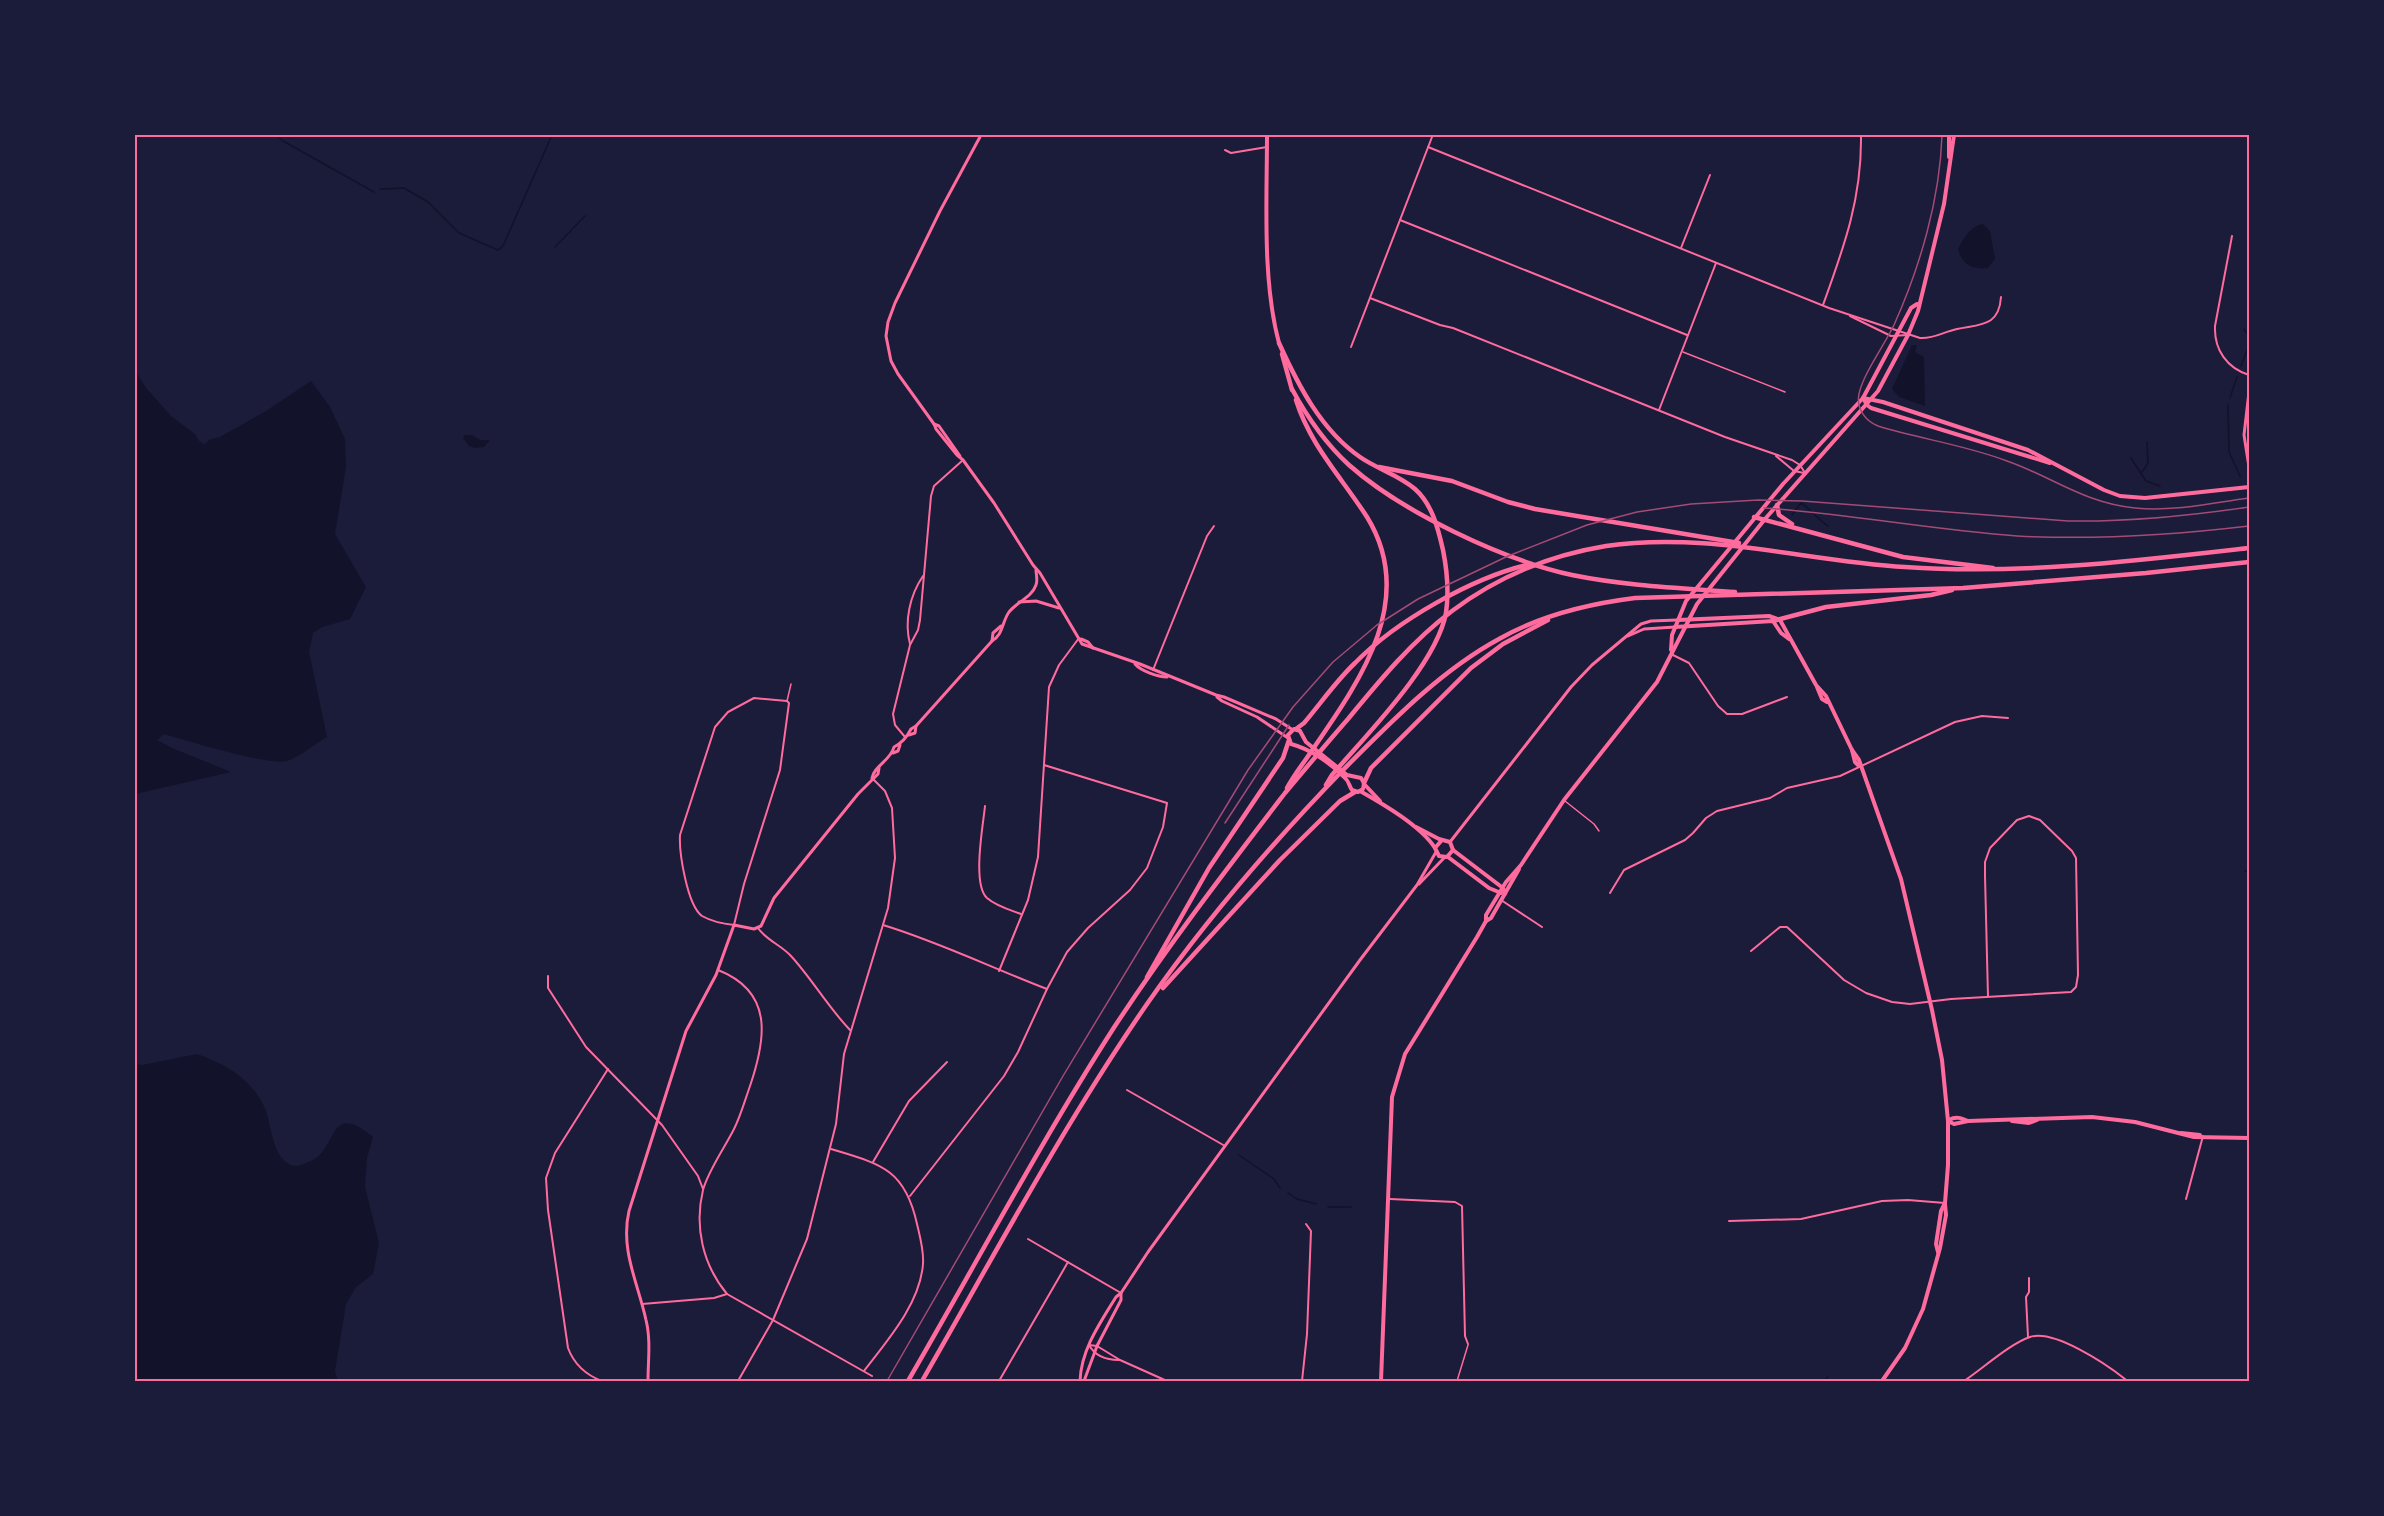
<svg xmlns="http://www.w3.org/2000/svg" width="2384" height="1516" viewBox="0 0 2384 1516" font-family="Poppins,sans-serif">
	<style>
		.water { fill: #12122b }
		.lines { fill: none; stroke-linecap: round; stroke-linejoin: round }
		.stream { stroke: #12122b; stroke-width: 1.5 }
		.service { stroke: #ff6b9d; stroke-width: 1.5 }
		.minor { stroke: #ff6b9d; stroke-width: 2 }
		.tertiary { stroke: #ff6b9d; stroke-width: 3 }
		.secondary { stroke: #ff6b9d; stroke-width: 4 }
		.primary { stroke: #ff6b9d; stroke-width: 4 }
		.trunk { stroke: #ff6b9d; stroke-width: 4.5 }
		.tram { stroke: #a44b75; stroke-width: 1.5 }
		.rail { stroke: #a44b75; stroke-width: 1.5 }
		.neatline { fill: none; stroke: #ff6b9d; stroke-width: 2 }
	</style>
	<rect width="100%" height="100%" fill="#1b1b3a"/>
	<g class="water">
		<path d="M 1983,224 L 1990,231 L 1995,259 L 1988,268 C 1973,270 1962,265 1958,249 C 1963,239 1970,226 1983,224 Z"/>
		<path d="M 1912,345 L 1917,345 L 1915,352 L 1924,357 L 1925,406 L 1899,397 L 1892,389 Z"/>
		<path d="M 135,371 L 147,389 L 171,416 L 195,434 L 199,441 L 204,444 L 211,439 L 220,437 L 266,411 L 311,381 L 330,407 L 345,439 L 346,467 L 335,534 L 366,587 L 350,619 L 322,627 L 313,633 L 309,652 L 327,737 C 316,743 298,758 287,761 C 269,766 185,740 164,734 L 157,740 L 172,748 L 231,772 L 135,794 Z"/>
		<path d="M 465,435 L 472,435 L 480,440 L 490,440 L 484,447 L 475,448 L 469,446 L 463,438 Z"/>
		<path d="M 197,1054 C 218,1062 237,1070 252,1088 C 257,1094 264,1104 266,1111 C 272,1128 273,1162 295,1166 C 299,1166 304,1164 308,1162 C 339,1153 326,1098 373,1137 L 367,1158 L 365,1187 L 379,1243 L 373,1274 L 356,1287 L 346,1304 L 335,1371 L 338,1381 L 135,1381 L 135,1064 L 142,1065 Z"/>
	</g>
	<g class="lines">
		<g class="stream">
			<path d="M 276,135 L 283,141 L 374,192"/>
			<path d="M 380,189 L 404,188 L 428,202 L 459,233 L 498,250 L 503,246 L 552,135"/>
			<path d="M 555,247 L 585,216"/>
			<path d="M 2244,329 L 2249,336"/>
			<path d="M 2241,366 L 2249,345"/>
			<path d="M 2230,398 L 2237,377"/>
			<path d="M 2228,404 L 2229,452 L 2240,476"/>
			<path d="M 2131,458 L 2146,481 L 2160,486"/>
			<path d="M 2142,472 L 2148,463 L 2147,442"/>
			<path d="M 1792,515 L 1801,503 C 1811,509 1817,519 1828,526"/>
			<path d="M 2245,871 L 2249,871"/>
			<path d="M 1239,1155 L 1274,1179 L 1280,1188"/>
			<path d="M 1288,1193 L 1297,1199 L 1316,1204"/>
			<path d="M 1328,1207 L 1351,1207"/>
			<path d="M 1823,1381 L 1828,1377"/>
		</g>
		<g class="service">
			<path d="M 1683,352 L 1785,392"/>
			<path d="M 787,701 L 791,684"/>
			<path d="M 1565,801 L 1594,824 L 1599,831"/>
			<path d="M 1457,1381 L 1468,1345"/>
		</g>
		<g class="minor">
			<path d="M 1428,147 L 1829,308 L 1920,338 C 1934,339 1943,332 1957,329 C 1980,324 1999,327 2001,297"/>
			<path d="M 1225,150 L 1231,153 L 1267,147"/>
			<path d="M 1400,220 L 1687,335"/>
			<path d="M 2232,236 L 2215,326 C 2214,350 2227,368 2249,375"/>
			<path d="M 1681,248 L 1710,175"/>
			<path d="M 1370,298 L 1440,325 L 1453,328 L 1725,437 L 1792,460 L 1800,465 L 1805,473"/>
			<path d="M 1823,305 C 1844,247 1862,198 1861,135"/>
			<path d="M 1850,316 L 1891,336 L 1908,335"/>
			<path d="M 1351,347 L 1432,137"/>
			<path d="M 1659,410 L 1716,263"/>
			<path d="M 1776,456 L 1794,471 L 1804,473"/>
			<path d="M 910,644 C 904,621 910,595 923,576"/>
			<path d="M 1671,654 L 1689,663 L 1718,706 L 1727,714 L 1742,714 L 1787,697"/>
			<path d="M 1153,670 L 1207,536 L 1214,526"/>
			<path d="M 754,698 L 787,701 L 789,703 L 780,770 L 744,884 L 734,925 C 724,924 711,921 702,916 C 687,905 679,852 680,835 L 715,727 L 728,712 Z"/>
			<path d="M 905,737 L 895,725 L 893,714 L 910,645 L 918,630 L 920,620 L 931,496 L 934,486 L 963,460"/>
			<path d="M 985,806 C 983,826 972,884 987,898 C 996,906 1010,910 1021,914"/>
			<path d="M 1610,893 L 1624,870 L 1685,840 L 1693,833 L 1706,818 L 1717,811 L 1770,798 L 1787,788 L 1840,776 L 1955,722 L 1982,716 L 2008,718"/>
			<path d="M 1501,900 L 1542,927"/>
			<path d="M 883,925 C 939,942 992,968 1047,989"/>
			<path d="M 758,928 C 766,940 781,945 791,956 C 812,979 828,1007 850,1030"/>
			<path d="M 1751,951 L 1780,927 L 1787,927 L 1844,980 L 1866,993 L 1892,1002 L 1910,1004 L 1951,999 L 2071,992 L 2076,987 L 2078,975 L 2076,858 L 2072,851 L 2040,820 L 2029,816 L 2017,820 L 1990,848 L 1985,862 L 1985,876 L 1988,997"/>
			<path d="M 718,970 C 774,992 766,1039 750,1086 C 745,1100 741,1115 734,1129 C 725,1147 708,1171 703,1190 C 694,1227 703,1265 727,1294 L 872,1376"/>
			<path d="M 999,971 L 1028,900 L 1038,857 L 1049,687 L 1059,665 L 1079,638"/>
			<path d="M 548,976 L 548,988 L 586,1047 L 662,1125 L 698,1176 L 703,1189"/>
			<path d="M 1127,1090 L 1225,1146"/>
			<path d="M 831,1149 C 881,1164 905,1169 917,1224 C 920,1237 924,1250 923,1264 C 920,1304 887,1341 864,1371"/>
			<path d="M 873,1162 L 909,1101 L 947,1062"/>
			<path d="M 910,1196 L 1004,1076 L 1018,1052 L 1047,989 L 1067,952 L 1088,928 L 1130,890 L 1147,868 L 1163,827 L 1167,803 L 1044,765"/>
			<path d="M 1390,1199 L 1455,1202 L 1462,1206 L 1465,1336 L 1468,1344"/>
			<path d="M 2186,1199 L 2203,1136"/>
			<path d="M 1729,1221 L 1801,1219 L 1882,1201 L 1908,1200 L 1945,1203"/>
			<path d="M 1028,1239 L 1121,1293"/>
			<path d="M 642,1304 L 714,1298 L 727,1294"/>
			<path d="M 2028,1337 L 2026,1297 L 2029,1292 L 2029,1278"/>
			<path d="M 1089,1345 L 1097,1346 L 1120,1360 L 1167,1381"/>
			<path d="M 1089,1345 C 1095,1356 1106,1360 1119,1360"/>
			<path d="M 602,1381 C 586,1375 574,1364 568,1348 L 548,1210 L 546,1178 L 555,1153 L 608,1069"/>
			<path d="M 738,1381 L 773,1320 L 807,1239 L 836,1124 L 844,1054 L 888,908 L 895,858 L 892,808 L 885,791 L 872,778"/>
			<path d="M 999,1381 L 1068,1262"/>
			<path d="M 1302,1381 L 1307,1334 L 1311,1231 L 1306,1224"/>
			<path d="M 1964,1381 C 1982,1369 2011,1343 2030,1337 C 2054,1329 2106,1364 2125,1379"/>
		</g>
		<g class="tertiary">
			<path d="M 981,135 L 940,211 L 895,303 L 888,322 L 886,336 L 891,361 L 898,374 L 934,424 L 936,429 L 957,455 L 963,460 L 994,503 L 1033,565 L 1040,573 L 1082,644 L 1140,664 L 1216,695 L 1224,697 L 1276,719 L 1293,730"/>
			<path d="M 2249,392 L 2244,435 L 2249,467"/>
			<path d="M 934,424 L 939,426 L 960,456"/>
			<path d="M 2249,471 L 2249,481"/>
			<path d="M 1019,602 L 1036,601 L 1059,608"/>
			<path d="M 1628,636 L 1644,629 L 1675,627"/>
			<path d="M 1081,639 L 1088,642 L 1093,648"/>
			<path d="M 992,641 L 993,633 L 1001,626"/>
			<path d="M 1135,664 C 1141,671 1158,677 1167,677"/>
			<path d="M 1217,697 L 1222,701 L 1257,717 L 1288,738"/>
			<path d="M 909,735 L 915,733 L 916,726"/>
			<path d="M 893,753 L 898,751 L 900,745"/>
			<path d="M 872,778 C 874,766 891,760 894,747 C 902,743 907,737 911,729 L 916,726 L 992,641 C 1003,635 1002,622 1009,612 C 1017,602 1032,597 1036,585 C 1038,580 1036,574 1036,570"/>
			<path d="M 1450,842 L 1571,687 L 1592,665 L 1641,624 L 1651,621 L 1677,620"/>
			<path d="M 1419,884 L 1444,858"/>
			<path d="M 648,1381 C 648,1361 651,1340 646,1320 C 638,1283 620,1250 629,1211 L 686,1031 L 716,975 L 734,925 L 754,929 L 761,926 L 774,898 L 858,794 L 878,774 L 879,768"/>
			<path d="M 1080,1381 C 1081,1350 1100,1323 1116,1297 L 1121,1293 L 1148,1252 L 1360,960 L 1417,885 L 1436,852"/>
			<path d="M 1084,1381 L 1097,1346 L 1121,1300 L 1121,1293"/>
		</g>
		<g class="secondary">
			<path d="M 1949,157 L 1949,135"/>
			<path d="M 1863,398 L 1883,402 L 2028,450 L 2104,490 L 2120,496 L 2145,498 L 2249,487"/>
			<path d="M 1863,398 L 1867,405 L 1871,408 L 2050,463"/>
			<path d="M 1678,620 L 1769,616 L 1780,620 L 1816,685 L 1826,696 L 1852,750 L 1859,760 L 1901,879 L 1932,1010 L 1942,1060 L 1948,1121 L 1948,1165 L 1945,1203 L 1941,1211 L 1936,1244 L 1938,1252"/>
			<path d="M 1675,627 L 1773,621 L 1781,633 L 1789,639"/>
			<path d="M 1671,650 L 1672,635 L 1686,601 L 1783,484 L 1863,398 L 1911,308 L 1917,304"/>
			<path d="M 1817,687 L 1822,699 L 1827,702"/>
			<path d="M 1294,729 L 1300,731 L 1306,742 L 1347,775 L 1361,778 L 1364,783 L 1363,789 L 1358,792 L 1352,790 C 1349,786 1349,781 1345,778 C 1331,763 1310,749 1291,744 L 1288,735 Z"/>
			<path d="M 1852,750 L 1855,762 L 1859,766"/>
			<path d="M 1365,785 L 1380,801"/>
			<path d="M 1360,791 C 1383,804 1421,826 1435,848"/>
			<path d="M 1416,827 L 1439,839 L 1450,842 L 1453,850"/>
			<path d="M 1442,840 L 1435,848 L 1439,856 L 1447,857 L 1453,850"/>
			<path d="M 1453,850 L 1503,888 L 1505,894"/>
			<path d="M 1448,857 L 1489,888 L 1501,893"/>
			<path d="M 1486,921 L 1491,918 L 1519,869"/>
			<path d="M 1949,1120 C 1956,1116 1961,1118 1968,1121"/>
			<path d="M 1948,1121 L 1954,1124 L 1968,1121 L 2092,1117 L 2135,1122 L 2194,1137 L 2249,1138"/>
			<path d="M 2012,1121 L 2029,1123 L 2037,1120"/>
			<path d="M 2181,1133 L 2200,1135"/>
			<path d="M 1381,1381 L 1392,1097 L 1405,1054 L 1477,937 L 1486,921 L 1486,915 L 1506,882 L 1521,865 L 1564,800 L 1657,682 L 1697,604 L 1765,519 L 1878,391 L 1908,335 L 1918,311 L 1944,204 L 1954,135"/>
			<path d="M 1882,1381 L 1905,1348 L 1923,1309 L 1940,1248 L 1946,1215 L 1945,1204"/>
		</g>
		<path class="primary" d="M 1267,135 C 1267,200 1262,280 1279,343"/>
		<g class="trunk">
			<path d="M 1279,343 C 1298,385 1321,430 1360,457 C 1377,469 1399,475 1415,489 C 1432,504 1438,528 1443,550 C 1447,570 1449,592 1446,613 C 1436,665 1367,734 1332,775 L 1326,785"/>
			<path d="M 1282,354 L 1292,390"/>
			<path d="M 1292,389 C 1307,417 1325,443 1349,465 C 1402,512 1503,560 1572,575 C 1626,586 1681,588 1735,592"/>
			<path d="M 1379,467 L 1452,481 L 1508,502 L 1535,509 L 1739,543"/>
			<path d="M 1777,505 L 1779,515 L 1792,524"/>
			<path d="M 1754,517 L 1903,557 L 1993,568"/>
			<path d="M 1773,621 L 1826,607 L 1931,595 L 1952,590"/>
			<path d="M 1296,729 L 1304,723 C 1321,703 1336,681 1355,663 C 1396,621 1473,577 1531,564"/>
			<path d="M 1364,783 L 1371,768 L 1471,668 L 1503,644 L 1548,620"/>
			<path d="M 1287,788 C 1295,773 1306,760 1315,746 C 1362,678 1417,598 1367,517 C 1342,478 1310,445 1296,400"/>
			<path d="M 1147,977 L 1209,868 L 1283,758 L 1289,740"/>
			<path d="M 1163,988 L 1280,860 L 1340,801 L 1355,792"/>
			<path d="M 908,1381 C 976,1264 1040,1143 1113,1029 C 1166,948 1226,870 1285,793 C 1306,768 1327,743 1348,719 C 1380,680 1412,641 1452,611 C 1497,577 1551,555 1606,546 C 1707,531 1805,561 1905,567 C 2020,575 2135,561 2249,548"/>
			<path d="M 922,1381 C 995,1254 1064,1124 1147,1004 C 1205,921 1273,842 1344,769 C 1391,722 1440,671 1499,639 C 1541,615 1587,604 1635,598 L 1963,588 L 2146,573 L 2249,562"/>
		</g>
		<path class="tram" d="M 1942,135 C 1940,199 1920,267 1894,325 C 1885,344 1863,374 1859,394 C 1856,408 1865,421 1878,426 C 1920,439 1965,445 2007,461 C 2053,477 2084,503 2135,508 C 2173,512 2211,503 2249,498"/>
		<g class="rail">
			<path d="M 1764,508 C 1849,514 1933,530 2017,536 C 2094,540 2173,535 2249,526"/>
			<path d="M 1225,823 L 1289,725"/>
			<path d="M 887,1381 L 1063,1076 L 1248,770 L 1293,707 L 1333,662 L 1377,625 L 1418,599 L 1508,556 L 1587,525 L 1637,512 L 1691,504 L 1758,500 L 1802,501 L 2068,521 C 2129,522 2188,516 2249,507"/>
		</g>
	</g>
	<rect width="2384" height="1516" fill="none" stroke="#1b1b3a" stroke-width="273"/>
	<rect x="136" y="136" width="2112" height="1244" class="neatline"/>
</svg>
